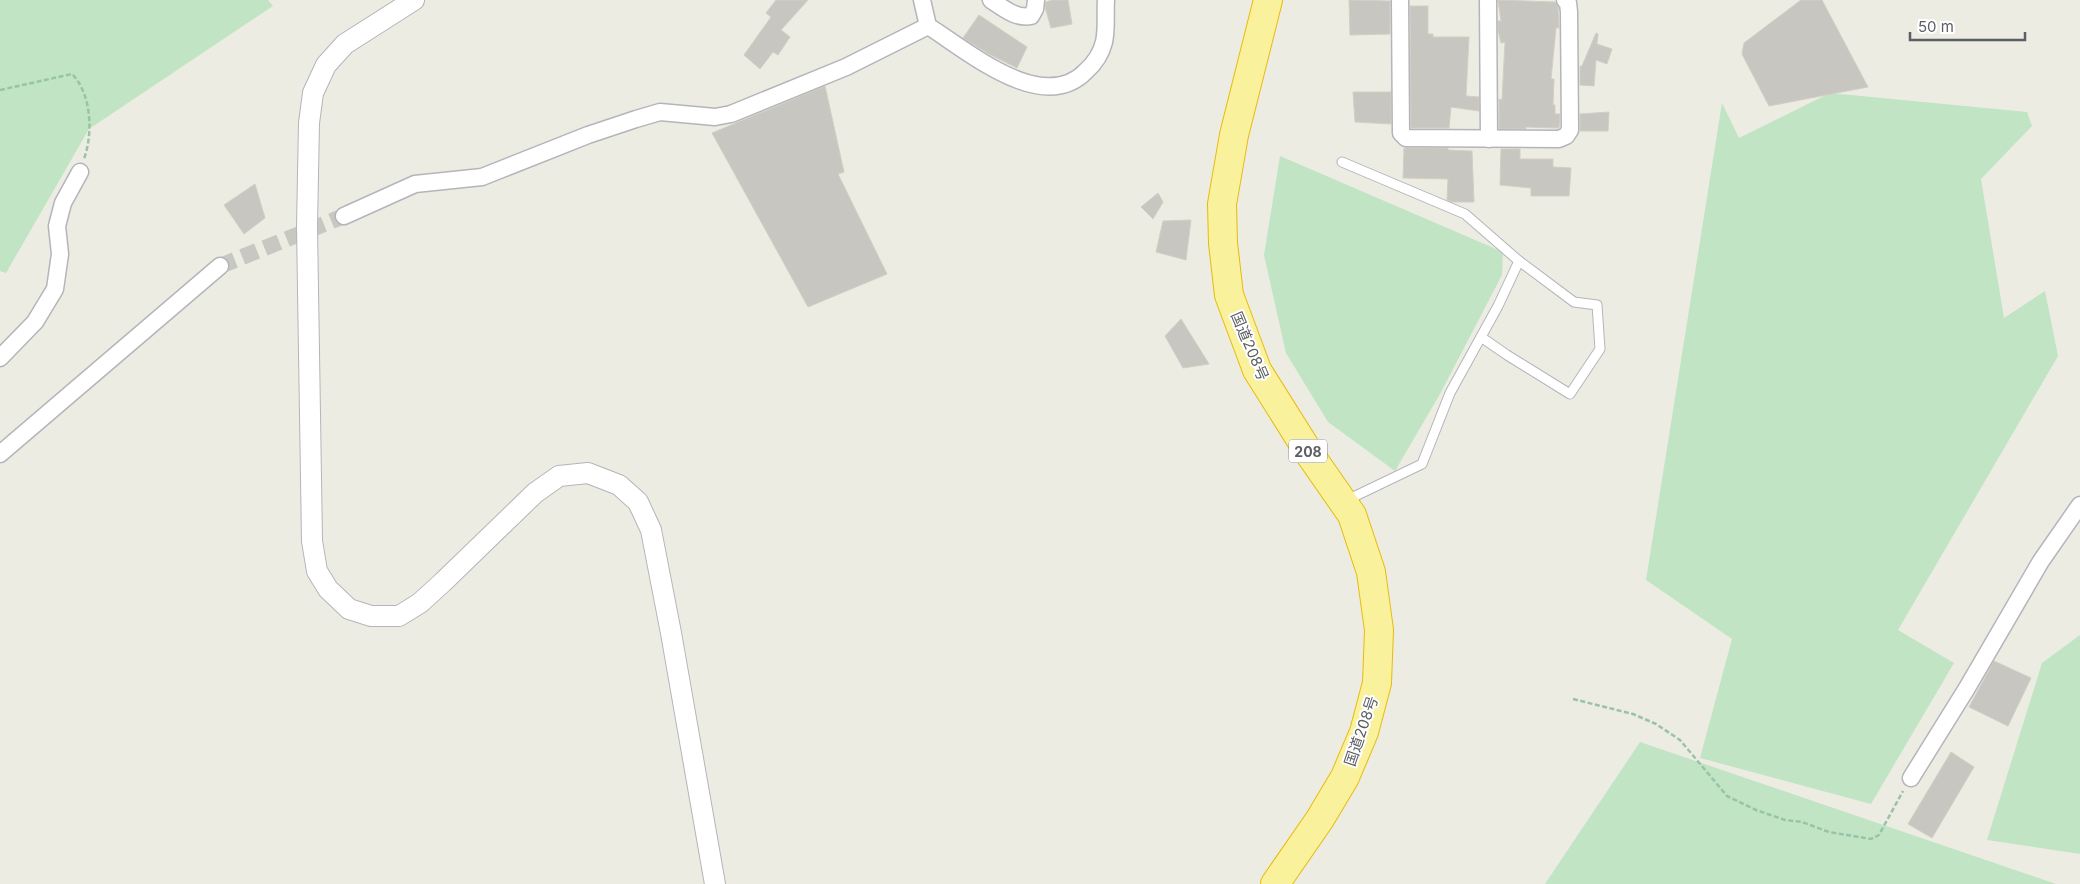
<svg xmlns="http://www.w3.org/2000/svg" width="2080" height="884" viewBox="0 0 2080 884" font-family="Inter,'Noto Sans JP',sans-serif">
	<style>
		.green { fill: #c0e4c4 }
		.building { fill: #c8c6c0; stroke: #d2cfc2 }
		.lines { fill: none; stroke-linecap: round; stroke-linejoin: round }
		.minor-tunnel { stroke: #c8c8c3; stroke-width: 16; stroke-dasharray: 16 8; stroke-linecap: butt }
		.service-casing { stroke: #b4b5ba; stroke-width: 11 }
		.minor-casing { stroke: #b4b5ba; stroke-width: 19 }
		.tertiary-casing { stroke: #b4b5ba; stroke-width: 22 }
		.trunk-casing { stroke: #e8bb09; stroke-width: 30 }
		.path { stroke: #98c3a9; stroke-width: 2.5; stroke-dasharray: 5 2.5; stroke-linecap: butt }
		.service { stroke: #fff; stroke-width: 9 }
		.minor { stroke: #fff; stroke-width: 16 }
		.tertiary { stroke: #fff; stroke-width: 20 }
		.trunk { stroke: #faf19c; stroke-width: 28 }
		.labels { text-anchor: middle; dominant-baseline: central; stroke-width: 4; stroke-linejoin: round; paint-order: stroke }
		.shield { fill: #fff; stroke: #8c8e92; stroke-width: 1 }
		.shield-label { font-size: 14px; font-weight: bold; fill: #5b5e63 }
		.street-label { font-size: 15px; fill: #5b5e63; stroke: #fff }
	</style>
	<rect width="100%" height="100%" fill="#edece3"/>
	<g class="green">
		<path d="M 0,0 L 268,0 L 273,6 L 89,129 L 6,273 L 0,271 Z"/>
		<path d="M 1830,93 L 2027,112 L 2032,126 L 1981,179 L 2004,318 L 2045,291 L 2058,356 L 1898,630 L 1954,663 L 1871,804 L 1700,758 L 1732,639 L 1646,580 L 1722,103 L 1739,138 Z"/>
		<path d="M 1280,156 L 1503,252 L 1502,275 L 1440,394 L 1395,471 L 1328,422 L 1286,353 L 1264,255 Z"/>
		<path d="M 2080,635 L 2080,854 L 1987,840 L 2042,663 Z"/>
		<path d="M 1640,742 L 2056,884 L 1545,884 Z"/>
	</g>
	<g class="building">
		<path d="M 776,0 L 808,0 L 781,30 L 790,37 L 778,55 L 773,52 L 760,69 L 744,55 L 771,17 L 766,13 Z"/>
		<path d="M 1052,0 L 1068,0 L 1072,24 L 1051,28 L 1045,7 L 1046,2 Z"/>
		<path d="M 1349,0 L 1390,1 L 1390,34 L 1350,35 Z"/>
		<path d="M 1498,0 L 1555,2 L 1558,7 L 1559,28 L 1556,28 L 1551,79 L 1554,79 L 1553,105 L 1555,105 L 1555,114 L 1560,114 L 1559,128 L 1526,127 L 1526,129 L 1499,129 L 1499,99 L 1502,100 L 1505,42 L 1501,43 L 1498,30 L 1498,21 L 1501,21 Z"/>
		<path d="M 1801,0 L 1822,0 L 1868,87 L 1769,106 L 1742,54 L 1744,43 Z"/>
		<path d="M 1410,6 L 1428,6 L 1428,34 L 1433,34 L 1433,37 L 1469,37 L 1466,96 L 1479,97 L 1479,111 L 1451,107 L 1449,128 L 1411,128 Z"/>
		<path d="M 979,15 L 1027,47 L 1017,68 L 989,54 L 963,38 Z"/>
		<path d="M 1596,33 L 1598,34 L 1597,44 L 1612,49 L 1607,64 L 1596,60 L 1594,86 L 1580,85 L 1580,66 L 1582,66 Z"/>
		<path d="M 825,86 L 844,172 L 838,174 L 887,274 L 808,307 L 712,133 Z"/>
		<path d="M 1353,92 L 1391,92 L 1391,124 L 1355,122 Z"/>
		<path d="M 1609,112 L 1608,131 L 1580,131 L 1580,114 Z"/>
		<path d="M 1404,148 L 1448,148 L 1448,150 L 1472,151 L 1474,202 L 1452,202 L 1447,200 L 1448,179 L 1403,178 Z"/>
		<path d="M 1501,149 L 1520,149 L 1520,159 L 1553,159 L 1553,167 L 1571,168 L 1569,196 L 1531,196 L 1531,188 L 1500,185 Z"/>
		<path d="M 255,184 L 265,218 L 244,234 L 224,205 Z"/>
		<path d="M 1158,193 L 1163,202 L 1153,219 L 1141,207 Z"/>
		<path d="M 1191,220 L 1186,260 L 1156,252 L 1163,221 Z"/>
		<path d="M 1181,319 L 1209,364 L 1183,368 L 1165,336 Z"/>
		<path d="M 1994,661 L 2031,678 L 2008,726 L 1969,707 Z"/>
		<path d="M 1951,752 L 1974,767 L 1932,838 L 1908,824 Z"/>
	</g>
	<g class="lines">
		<path class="minor-tunnel" d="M 220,266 L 344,216"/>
		<g class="service-casing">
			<g id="service">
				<path d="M 1342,162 L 1465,214 L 1519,261 L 1498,306 L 1450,393 L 1422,464 L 1345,501"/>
				<path d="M 1481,337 L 1507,355 L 1570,394 L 1600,349 L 1597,305 L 1574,302 L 1519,261"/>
			</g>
		</g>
		<g class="minor-casing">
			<g id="minor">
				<path d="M 922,0 L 928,26 C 968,51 1043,116 1086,71 C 1095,63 1101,54 1104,42 C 1107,29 1105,13 1106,0"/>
				<path d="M 991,0 C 1003,8 1016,19 1031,16 L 1035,9 L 1036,0"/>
				<path d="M 1400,0 L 1401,133 L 1406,138 L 1559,139 L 1566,136 L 1570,130 L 1569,12 L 1568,3 L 1565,0"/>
				<path d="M 1488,0 L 1489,139"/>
				<path d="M 344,216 L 415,184 L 482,177 L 588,135 L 636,119 L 660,112 L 715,117 L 731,114 L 846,67 L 928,26"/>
				<path d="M 0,358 L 35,322 L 55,289 L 60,254 L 57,226 L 63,203 L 80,172"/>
				<path d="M 0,454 L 220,266"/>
				<path d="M 1911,778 L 1967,688 L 2041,561 L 2080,505"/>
			</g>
		</g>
		<g class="tertiary-casing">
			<path id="tertiary" d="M 414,0 L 345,44 L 326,65 L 313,93 L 309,123 L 307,226 L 312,541 L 317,571 L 328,589 L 349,609 L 371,616 L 399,616 L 420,603 L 443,582 L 535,493 L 559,476 L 588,473 L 619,485 L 638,502 L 651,530 L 671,633 L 715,884"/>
		</g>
		<g class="trunk-casing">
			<path id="trunk" d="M 1268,0 L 1234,135 L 1222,204 L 1223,243 L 1229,295 L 1257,370 L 1311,456 L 1352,515 L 1371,572 L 1379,630 L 1377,683 L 1364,732 L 1345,777 L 1320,819 L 1275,884"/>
		</g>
		<g class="path">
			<path d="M 0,90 L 72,74 C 92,94 93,134 84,159"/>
			<path d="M 1573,699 L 1633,714 L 1656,724 L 1680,740 L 1727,796 L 1756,810 L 1785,820 L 1802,822 L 1829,832 L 1871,839 L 1879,835 L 1903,791"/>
		</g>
		<use href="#service" class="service"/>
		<use href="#minor" class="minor"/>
		<use href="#tertiary" class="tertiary"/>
		<use href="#trunk" class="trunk"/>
	</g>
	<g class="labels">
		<rect class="shield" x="1289" y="439.5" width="38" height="23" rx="4"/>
		<g class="shield-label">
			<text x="1308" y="451">208</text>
		</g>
		<g class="street-label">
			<text transform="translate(1250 346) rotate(67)">国道208号</text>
			<text transform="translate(1361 731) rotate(-71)">国道208号</text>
		</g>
	</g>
	<path d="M1910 32v8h115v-8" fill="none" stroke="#5b5e63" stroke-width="2.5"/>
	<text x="1918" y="32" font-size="15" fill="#5b5e63" stroke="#ffffff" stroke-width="4" paint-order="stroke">50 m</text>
</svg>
